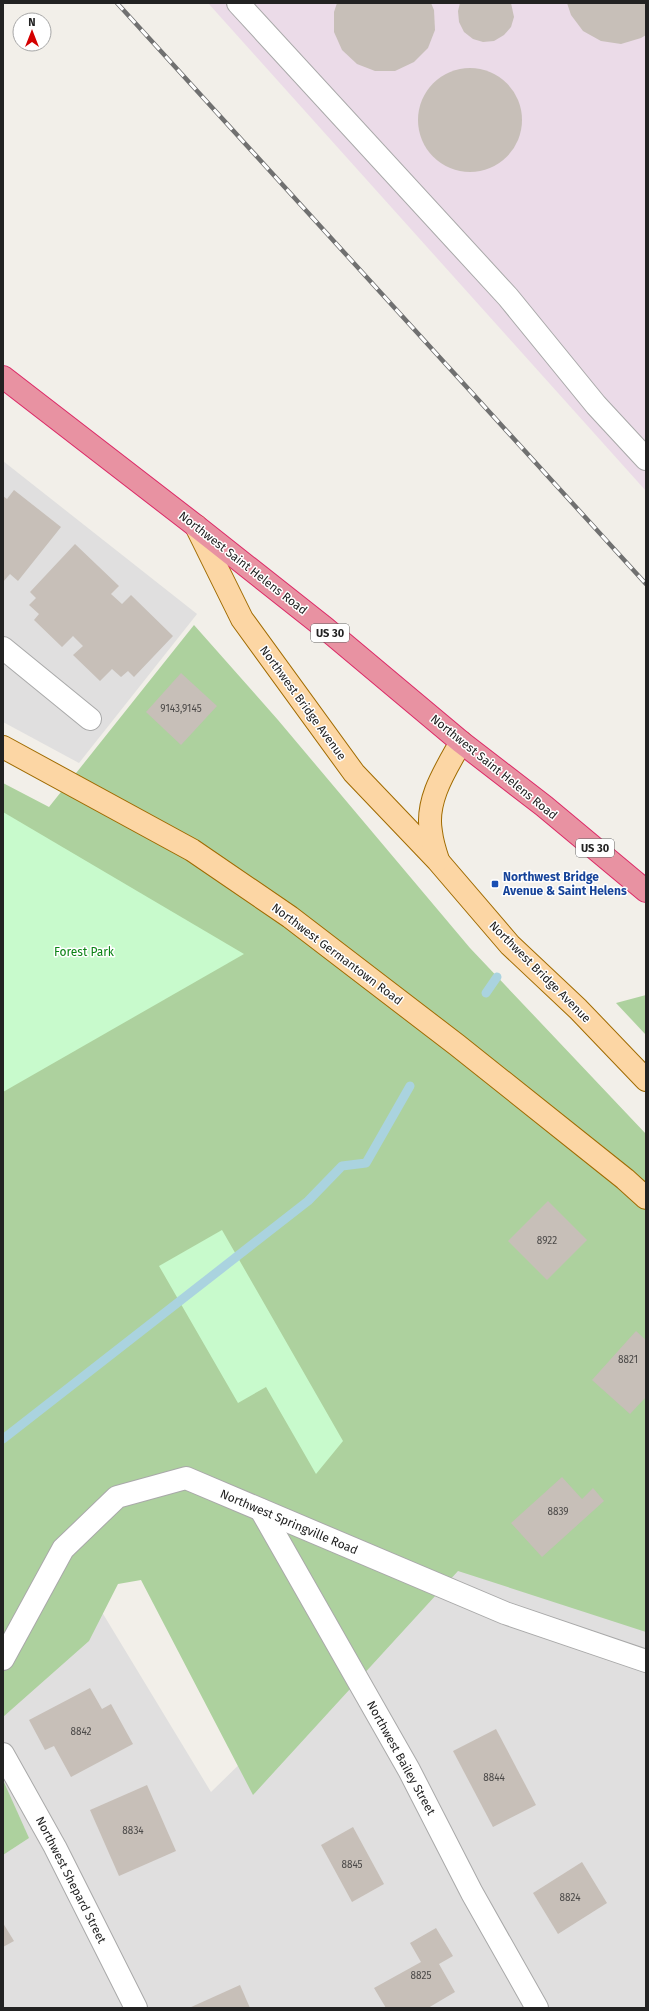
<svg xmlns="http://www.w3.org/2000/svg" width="649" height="2011" viewBox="0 0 649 2011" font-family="'Fira Sans',sans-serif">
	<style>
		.residential { fill: #e0dfdf }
		.industrial { fill: #ebdbe8 }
		.forest { fill: #add19e }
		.park { fill: #c8facc }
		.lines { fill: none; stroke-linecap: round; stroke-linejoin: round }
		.stream { stroke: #aad3df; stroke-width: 9 }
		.building { fill: #c7bfb8 }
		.minor-casing { stroke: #a9a9a9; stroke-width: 24 }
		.major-casing { stroke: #a06b00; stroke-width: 24 }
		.highway-casing { stroke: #dc2a67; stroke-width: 24 }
		.minor { stroke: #fff; stroke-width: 22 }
		.major { stroke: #fcd6a4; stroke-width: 22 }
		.highway { stroke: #e892a2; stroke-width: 22 }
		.rail-casing { stroke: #707070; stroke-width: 4.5 }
		.rail { stroke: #fff; stroke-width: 3; stroke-dasharray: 9; stroke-linecap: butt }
		.transit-dot { fill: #1a4fb4; stroke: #fff; stroke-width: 1.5 }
		.labels { text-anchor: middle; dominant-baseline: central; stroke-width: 3; stroke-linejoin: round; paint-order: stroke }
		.number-label { font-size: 10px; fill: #4b4948 }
		.shield { fill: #fff; stroke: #646464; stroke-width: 1 }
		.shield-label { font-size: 11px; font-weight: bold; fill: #222 }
		.street-label { font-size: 12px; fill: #222; stroke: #fff }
		.transit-label { font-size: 12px; font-weight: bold; fill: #164399; stroke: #fff; text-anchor: start }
		.park-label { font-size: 12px; fill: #0c8416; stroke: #fff }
	</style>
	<rect width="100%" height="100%" fill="#f2efe9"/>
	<g class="residential">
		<path d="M 3,461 L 197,614 L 79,763 L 3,722 Z"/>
		<path d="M 646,1229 L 646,2008 L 3,2008 L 3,1688 L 74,1566 L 211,1792 L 412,1596 Z"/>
	</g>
	<path class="industrial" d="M 208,3 L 646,3 L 646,491 Z"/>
	<g class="forest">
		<path d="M 194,625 L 278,720 L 470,948 L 646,1134 L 646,1632 L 458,1571 L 253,1795 L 141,1580 L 118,1584 L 89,1641 L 3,1717 L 3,783 L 49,807 Z"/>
		<path d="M 646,995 L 646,1035 L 616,1003 Z"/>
		<path d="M 3,1780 L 29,1838 L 3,1855 Z"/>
	</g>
	<g class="park">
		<path d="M 3,812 L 244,954 L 3,1092 Z"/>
		<path d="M 222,1230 L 343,1441 L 316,1474 L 266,1387 L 238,1403 L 159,1266 Z"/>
	</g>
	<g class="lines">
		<g class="stream">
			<path d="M 486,993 L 497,977"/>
			<path d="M 3,1439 L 308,1201 L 342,1166 L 366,1163 L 410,1086"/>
		</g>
	</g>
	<g class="building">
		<path d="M 337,3 L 431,3 L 434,10 L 435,30 L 428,48 L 414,62 L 395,71 L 375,71 L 357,64 L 342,50 L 334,32 L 334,12 Z"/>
		<path d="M 460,3 L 511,3 L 514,17 L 511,27 L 504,35 L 494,41 L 483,42 L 473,39 L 464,32 L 459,22 L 458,11 Z"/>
		<path d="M 567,3 L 646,3 L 646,35 L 641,38 L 621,44 L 601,41 L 583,31 L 571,15 Z"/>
		<circle cx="470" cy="120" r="52"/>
		<path d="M 14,490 L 61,527 L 18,581 L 10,574 L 3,582 L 3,496 L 7,499 Z"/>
		<path d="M 75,544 L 119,586 L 111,594 L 122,604 L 131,595 L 173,636 L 134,677 L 128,671 L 121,677 L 112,669 L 100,681 L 73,655 L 83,646 L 73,636 L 62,647 L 34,620 L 39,614 L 29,605 L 36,598 L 30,592 Z"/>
		<path d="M 181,673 L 217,706 L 181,745 L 146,712 Z"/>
		<path d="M 548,1201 L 587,1240 L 547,1280 L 508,1241 Z"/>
		<path d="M 636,1331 L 646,1340 L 646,1397 L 630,1414 L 592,1380 Z"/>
		<path d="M 562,1477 L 582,1499 L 593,1488 L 604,1501 L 542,1557 L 511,1523 Z"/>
		<path d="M 90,1688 L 102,1709 L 111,1704 L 133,1744 L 71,1777 L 54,1746 L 45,1750 L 29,1720 Z"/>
		<path d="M 496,1729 L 536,1805 L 493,1827 L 453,1751 Z"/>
		<path d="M 147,1785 L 176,1851 L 119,1876 L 90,1810 Z"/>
		<path d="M 353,1827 L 384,1884 L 352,1902 L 321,1845 Z"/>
		<path d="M 582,1862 L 607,1903 L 558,1934 L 533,1893 Z"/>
		<path d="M 3,1923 L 14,1941 L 3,1947 Z"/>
		<path d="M 436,1928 L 453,1956 L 439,1964 L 455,1992 L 428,2008 L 386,2008 L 374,1988 L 421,1962 L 410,1943 Z"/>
		<path d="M 240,1985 L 250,2008 L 189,2008 Z"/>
	</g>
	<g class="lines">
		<g class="minor-casing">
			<g id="minor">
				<path d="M 238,3 L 508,297 L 596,405 L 646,459"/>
				<path d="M 3,648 L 90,719"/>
				<path d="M 261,1510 L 409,1770 L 472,1893 L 537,2008"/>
				<path d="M 3,1659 L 63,1549 L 117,1497 L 186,1478 L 505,1613 L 646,1661"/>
				<path d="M 3,1754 L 55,1847 L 136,2008"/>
			</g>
		</g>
		<g class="major-casing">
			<g id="major">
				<path d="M 196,526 L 242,619 L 354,773 L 438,861 L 510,945 L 578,1009 L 646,1080"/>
				<path d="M 3,747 L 192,850 L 290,917 L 457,1045 L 625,1179 L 646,1198"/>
				<path d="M 438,860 C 435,851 432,841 431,832 C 425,800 446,769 461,742"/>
			</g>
		</g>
		<g class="highway-casing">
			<path id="highway" d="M 3,377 L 196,526 L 325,628 L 461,742 L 544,806 L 646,891"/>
		</g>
		<use href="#minor" class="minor"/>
		<use href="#major" class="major"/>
		<use href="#highway" class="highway"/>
		<g class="rail-casing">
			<path id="rail" d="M 117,3 L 646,584"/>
		</g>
		<use href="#rail" class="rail"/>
	</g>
	<rect class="transit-dot" x="491" y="880" width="8" height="8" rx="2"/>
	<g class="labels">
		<g class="number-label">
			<text x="181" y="709">9143,9145</text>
			<text x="547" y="1241">8922</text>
			<text x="628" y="1360">8821</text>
			<text x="558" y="1512">8839</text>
			<text x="81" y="1732">8842</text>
			<text x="494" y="1778">8844</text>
			<text x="133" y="1831">8834</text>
			<text x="352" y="1865">8845</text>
			<text x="570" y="1898">8824</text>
			<text x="421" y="1976">8825</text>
		</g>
		<g class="shield">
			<rect x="311" y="624" width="38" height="18" rx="3"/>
			<rect x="576" y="839" width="38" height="18" rx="3"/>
		</g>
		<g class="shield-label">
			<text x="330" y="633">US 30</text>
			<text x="595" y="848">US 30</text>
		</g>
		<g class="street-label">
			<text transform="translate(243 563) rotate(38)">Northwest Saint Helens Road</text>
			<text transform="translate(303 703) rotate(54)">Northwest Bridge Avenue</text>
			<text transform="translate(494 767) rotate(39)">Northwest Saint Helens Road</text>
			<text transform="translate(337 954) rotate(37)">Northwest Germantown Road</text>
			<text transform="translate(540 972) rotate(45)">Northwest Bridge Avenue</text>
			<text transform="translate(289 1522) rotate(23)">Northwest Springville Road</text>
			<text transform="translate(401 1758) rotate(61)">Northwest Bailey Street</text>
			<text transform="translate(71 1880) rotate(63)">Northwest Shepard Street</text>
		</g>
		<g class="transit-label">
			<text x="503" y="877">Northwest Bridge<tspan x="503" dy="14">Avenue &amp; Saint Helens</tspan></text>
		</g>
		<g class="park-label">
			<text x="84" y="952">Forest Park</text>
		</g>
	</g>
	<rect width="649" height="2011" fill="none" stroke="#222222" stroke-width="8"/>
	<g transform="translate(32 32)"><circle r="19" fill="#ffffff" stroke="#a7a7a7"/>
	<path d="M0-3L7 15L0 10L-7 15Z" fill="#d40000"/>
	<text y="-6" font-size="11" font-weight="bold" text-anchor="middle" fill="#222222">N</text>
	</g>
</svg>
